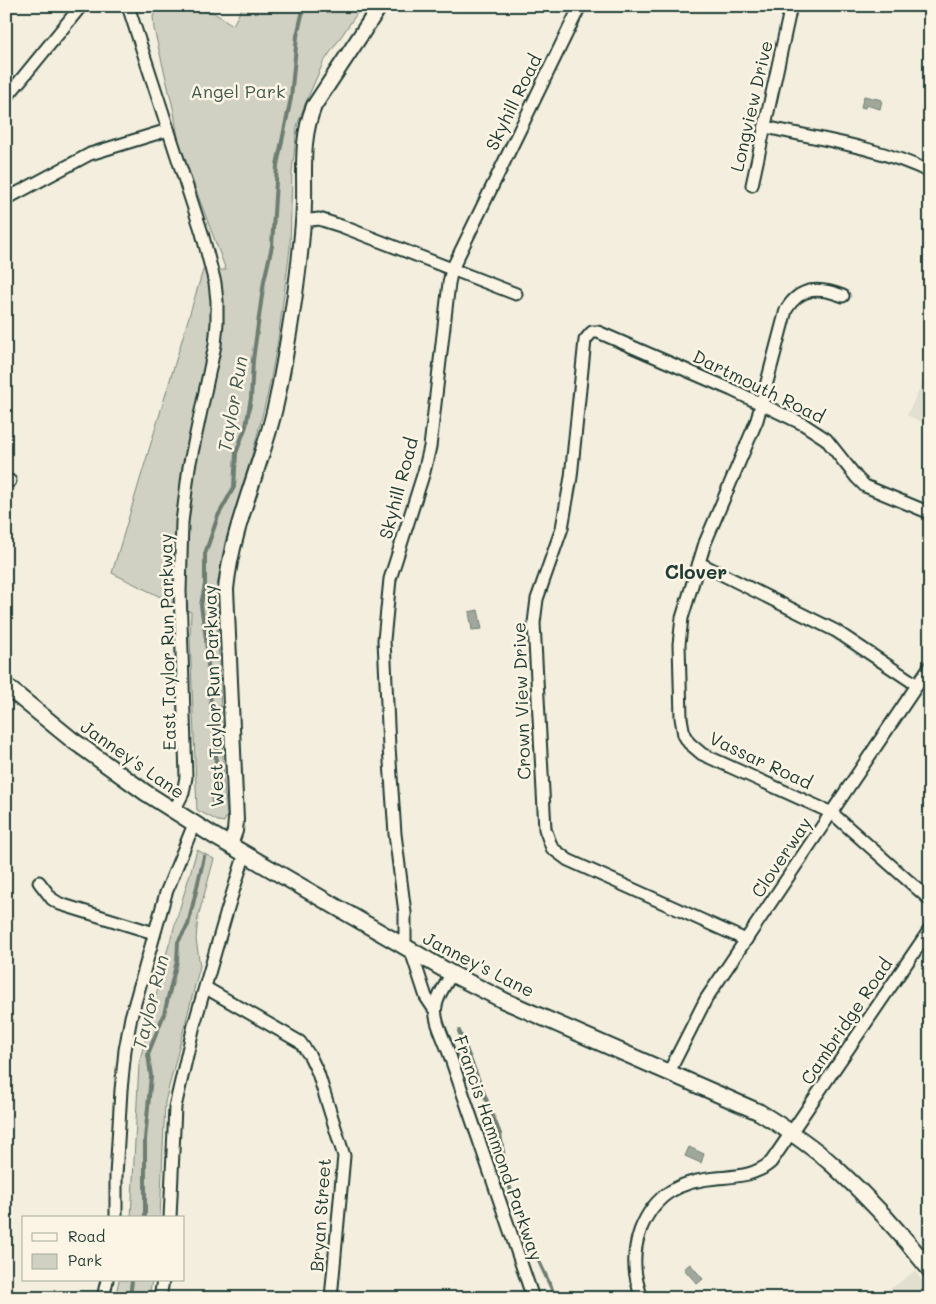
<svg xmlns="http://www.w3.org/2000/svg" width="936" height="1304" viewBox="0 0 936 1304" font-family="Mali,sans-serif">
	<style>
		.built { fill: #e1dfd0 }
		.green { fill: #d0d1c2; stroke: #78877b }
		.water { fill: #a0a89b; stroke: #6c7d72 }
		.lines { fill: none; stroke-linecap: round; stroke-linejoin: round }
		.stream { stroke: #6c7d72; stroke-width: 4 }
		.minor-casing { stroke: #1f3d34; stroke-width: 15 }
		.tertiary-casing { stroke: #1f3d34; stroke-width: 18 }
		.secondary-casing { stroke: #1f3d34; stroke-width: 19 }
		.minor { stroke: #fcf5e5; stroke-width: 11 }
		.tertiary { stroke: #fcf5e5; stroke-width: 14 }
		.secondary { stroke: #fcf5e5; stroke-width: 15 }
		.labels { text-anchor: middle; dominant-baseline: central; stroke-width: 5; stroke-linejoin: round; paint-order: stroke }
		.park-label { font-size: 18px; fill: #425b50; stroke: #fcf5e5 }
		.street-label { font-size: 18px; fill: #1f3d34; stroke: #fcf5e5 }
		.water-label { font-size: 19px; font-style: italic; fill: #465d53; stroke: #fcf5e5 }
		.neighbourhood-label { font-size: 19px; font-weight: bold; fill: #1f3d34; stroke: #fcf5e5 }
	</style>
	<rect width="100%" height="100%" fill="#f3eede"/>
	<filter id="ink" filterUnits="userSpaceOnUse"><feTurbulence type="fractalNoise" baseFrequency=".02" numOctaves="2"/><feDisplacementMap in="SourceGraphic" scale="10" xChannelSelector="R" yChannelSelector="G"/><feConvolveMatrix kernelMatrix="1 2 1 2 8 2 1 2 1" color-interpolation-filters="sRGB"/></filter>
	<g filter="url(#ink)">
		<g class="built">
			<path d="M 930,367 L 930,426 L 907,415 Z"/>
			<path d="M 915,1271 L 930,1293 L 930,1298 L 878,1298 Z"/>
		</g>
		<g class="green">
			<path d="M 159,6 L 203,6 L 233,25 L 243,6 L 362,6 L 323,63 L 305,104 L 297,126 L 292,172 L 290,248 L 278,340 L 268,393 L 252,455 L 225,542 L 216,592 L 224,785 L 227,815 L 224,822 L 218,821 L 197,810 L 190,637 L 191,612 L 112,573 L 203,270 L 226,270 L 179,145 L 174,112 L 154,29 L 153,16 Z"/>
			<path d="M 197,850 L 214,859 L 198,917 L 196,939 L 200,966 L 165,1102 L 160,1218 L 131,1218 L 139,1064 L 166,955 Z"/>
			<path d="M 119,1280 L 152,1280 L 149,1298 L 115,1298 Z"/>
		</g>
		<g class="water">
			<path d="M 864,96 L 882,100 L 880,109 L 866,105 L 865,108 L 861,107 Z"/>
			<path d="M 478,610 L 482,629 L 472,630 L 469,612 Z"/>
			<path d="M 689,1147 L 704,1154 L 701,1163 L 685,1156 Z"/>
			<path d="M 690,1264 L 703,1279 L 697,1284 L 684,1269 Z"/>
		</g>
		<g class="lines">
			<g class="stream">
				<path d="M 213,804 L 217,743 L 212,717 L 206,639 L 201,605 L 205,584 L 205,554 L 218,516 L 234,487 L 236,453 L 246,426 L 251,398 L 253,360 L 264,281 L 272,246 L 277,165 L 291,98 L 297,36 L 304,6"/>
				<path d="M 459,1031 L 500,1134 L 508,1183 L 538,1259 L 556,1298"/>
				<path d="M 145,1218 L 145,1139 L 151,1076 L 148,1054 L 164,1014 L 177,961 L 178,942 L 188,925 L 204,857"/>
				<path d="M 130,1298 L 132,1280"/>
			</g>
			<g class="minor-casing">
				<g id="minor">
					<path d="M 128,6 L 202,233 L 215,283 L 217,301 L 217,323 L 215,345 L 189,467 L 182,522 L 180,591 L 186,777 L 183,793 L 174,811"/>
					<path d="M 6,98 L 81,6"/>
					<path d="M 765,127 C 820,139 879,147 930,172"/>
					<path d="M 752,185 L 791,6"/>
					<path d="M 6,199 L 90,154 L 168,130"/>
					<path d="M 303,221 L 319,219 L 341,226 L 516,294"/>
					<path d="M 843,296 C 820,287 800,286 786,310 L 757,420 L 705,543 L 682,618 L 679,644 L 681,718 L 684,735 L 689,743 L 702,754 L 832,813 L 930,900"/>
					<path d="M 6,481 L 10,481"/>
					<path d="M 699,563 L 836,631 L 917,685"/>
					<path d="M 39,882 L 52,899 L 60,904 L 154,933"/>
					<path d="M 746,940 L 568,860 L 552,848 L 545,829 L 534,623 L 537,599 L 562,528 L 571,477 L 585,340 L 592,332 L 598,332 L 732,390 L 803,424 L 826,439 L 857,478 L 865,486 L 930,513"/>
					<path d="M 405,948 L 405,913 L 395,834 L 389,747 L 384,640 L 390,579 L 424,472 L 430,447 L 449,283 L 452,269 L 580,6"/>
					<path d="M 411,951 L 426,997 L 434,1009"/>
					<path d="M 452,974 C 427,1011 434,1014 449,1053 L 533,1298"/>
					<path d="M 206,988 L 300,1042 L 310,1056 L 318,1073 L 344,1156 L 331,1298"/>
					<path d="M 669,1072 L 706,999 L 930,666"/>
					<path d="M 116,1218 L 116,1176 L 121,1090 L 125,1050 L 131,1017 L 166,893 L 194,824"/>
					<path d="M 170,1218 L 175,1107 L 194,1025 L 227,911 L 245,853"/>
					<path d="M 103,1298 L 107,1280"/>
					<path d="M 160,1298 L 163,1280"/>
					<path d="M 642,1298 C 633,1275 632,1254 640,1231 C 654,1194 680,1181 717,1178 C 738,1176 755,1176 771,1162 L 930,929"/>
				</g>
			</g>
			<g class="tertiary-casing">
				<path id="tertiary" d="M 230,845 L 235,831 L 236,820 L 226,589 C 233,518 268,454 280,384 C 290,331 299,276 303,222 C 307,182 298,145 314,106 L 380,6"/>
			</g>
			<g class="secondary-casing">
				<path id="secondary" d="M 6,686 L 71,739 L 146,793 L 214,836 L 452,974 L 505,1001 L 759,1112 C 785,1128 811,1145 834,1166 C 868,1197 901,1233 930,1270"/>
			</g>
			<use href="#minor" class="minor"/>
			<use href="#tertiary" class="tertiary"/>
			<use href="#secondary" class="secondary"/>
		</g>
	</g>
	<g class="labels">
		<g class="park-label">
			<text x="238" y="91">Angel Park</text>
		</g>
		<g class="street-label">
			<text transform="translate(513 102) rotate(-64)">Skyhill Road</text>
			<text transform="translate(751 106) rotate(-77)">Longview Drive</text>
			<text transform="translate(759 386) rotate(26)">Dartmouth Road</text>
			<text transform="translate(398 488) rotate(-75)">Skyhill Road</text>
			<text transform="translate(167 642) rotate(-91)">East Taylor Run Parkway</text>
			<text transform="translate(213 696) rotate(-92)">West Taylor Run Parkway</text>
			<text transform="translate(521 701) rotate(-92)">Crown View Drive</text>
			<text transform="translate(133 759) rotate(35)">Janney's Lane</text>
			<text transform="translate(761 760) rotate(25)">Vassar Road</text>
			<text transform="translate(781 857) rotate(-56)">Cloverway</text>
			<text transform="translate(479 964) rotate(27)">Janney's Lane</text>
			<text transform="translate(846 1021) rotate(-56)">Cambridge Road</text>
			<text transform="translate(499 1148) rotate(71)">Francis Hammond Parkway</text>
			<text transform="translate(320 1215) rotate(-86)">Bryan Street</text>
		</g>
		<g class="water-label">
			<text transform="translate(232 404) rotate(-80)">Taylor Run</text>
			<text transform="translate(150 1002) rotate(-76)">Taylor Run</text>
		</g>
		<g class="neighbourhood-label">
			<text x="696" y="571">Clover</text>
		</g>
	</g>
	<rect width="936" height="1304" fill="none" stroke="#fcf5e5" stroke-width="25"/>
	<rect x="12" y="12" width="911" height="1279" fill="none" stroke="#1f3d34" stroke-width="2" filter="url(#ink)"/>
	<rect x="22" y="1216" width="162" height="65" fill="#fcf5e5" stroke="#a4ab9e"/>
	<rect x="32" y="1233" width="25" height="8" fill="#fcf5e5" stroke="#a4ab9e"/>
	<text x="68" y="1242" font-size="15" fill="#1f3d34">Road</text>
	<rect x="32" y="1254" width="25" height="15" fill="#d0d1c2" stroke="#a4ab9e"/>
	<text x="68" y="1266" font-size="15" fill="#1f3d34">Park</text>
</svg>
